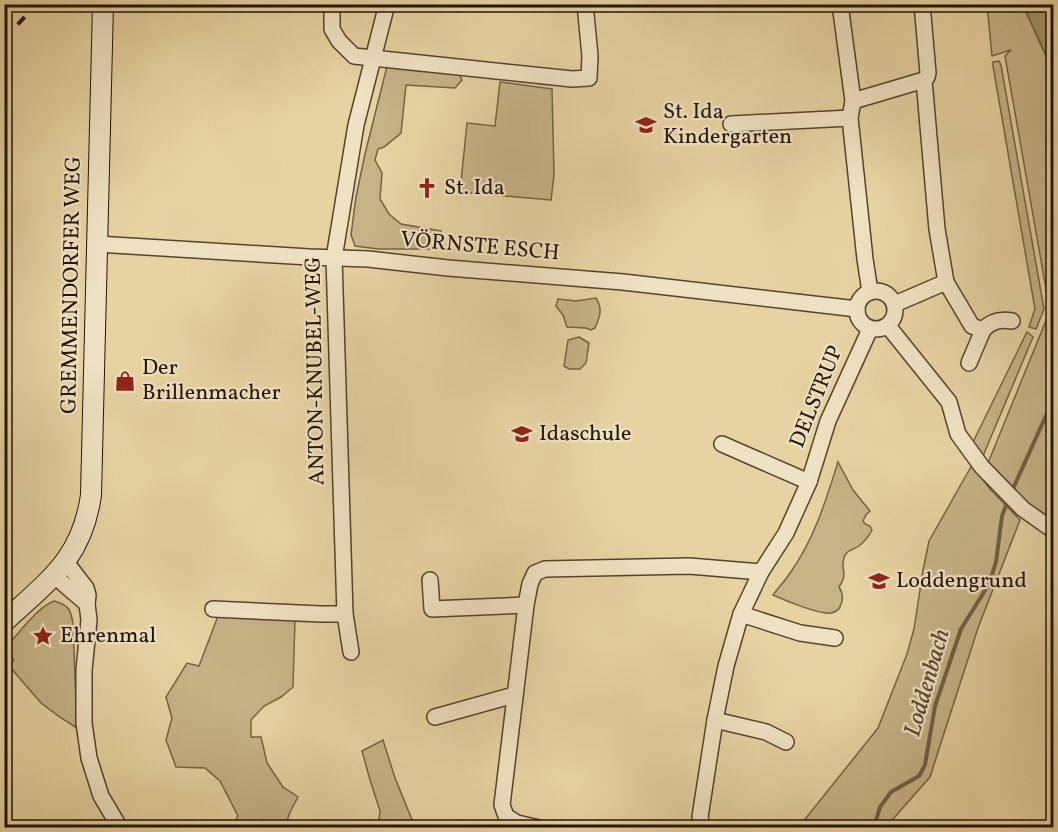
<svg xmlns="http://www.w3.org/2000/svg" width="1058" height="832" viewBox="0 0 1058 832" font-family="Vollkorn,serif">
	<style>
		.green { fill: #c6b387; stroke: #746446; stroke-width: 1.5 }
		.water { fill: #a4926d; stroke: #706044; stroke-width: 1.5 }
		.lines { fill: none; stroke-linecap: round; stroke-linejoin: round }
		.stream { stroke: #706044; stroke-width: 4 }
		.street-casing { stroke: #53442d; stroke-width: 18 }
		.secondary-casing { stroke: #221406; stroke-width: 22 }
		.street { stroke: #efe2c3; stroke-width: 15 }
		.secondary { stroke: #efe2c3; stroke-width: 20 }
		.rail { stroke: #221406; stroke-width: 4; stroke-dasharray: 10 10; stroke-linecap: butt }
		.labels { text-anchor: middle; dominant-baseline: central; stroke-width: 4.5; stroke-linejoin: round; paint-order: stroke }
		.poi-label { font-size: 22px; fill: #221406; stroke: #efe2c3; text-anchor: start }
		.street-label { font-size: 22px; fill: #221406; stroke: #efe2c3 }
		.water-label { font-size: 24px; font-style: italic; fill: #56462f; stroke: #efe2c3 }
	</style>
	<rect width="100%" height="100%" fill="#e7d3a2"/>
	<filter id="stains"><feTurbulence type="fractalNoise" baseFrequency=".00333" numOctaves="4"/><feColorMatrix values="0 0 0 0 .2 0 0 0 0 .09 0 0 0 0 .02 0 0 0 .5 -.17"/></filter>
	<radialGradient id="worn" r=".72"><stop offset=".6" stop-color="#630" stop-opacity="0"/><stop offset="1" stop-color="#630" stop-opacity=".3"/></radialGradient>
	<g class="green">
		<path d="M 987,5 L 1023,5 L 1048,60 L 1053,67 L 1053,522 L 1031,507 L 988,463 L 1047,318 L 1049,306 L 1005,56 L 1011,50 L 992,56 Z"/>
		<path d="M 999,61 L 1001,65 L 1044,309 L 1036,329 L 1029,327 L 1035,309 L 993,66 L 993,62 Z"/>
		<path d="M 387,66 L 459,74 L 462,80 L 455,88 L 406,85 L 401,133 L 384,147 L 378,149 L 375,160 L 382,173 L 380,199 L 389,214 L 401,224 L 441,231 L 443,249 L 378,249 L 355,246 L 351,235 L 356,197 L 365,154 Z"/>
		<path d="M 500,82 L 552,89 L 554,175 L 551,200 L 460,192 L 467,123 L 495,126 Z"/>
		<path d="M 596,298 C 603,309 600,317 595,328 L 591,330 L 586,328 L 567,327 L 563,315 L 556,306 L 558,299 L 576,301 Z"/>
		<path d="M 1027,332 L 1033,337 L 983,456 L 972,444 Z"/>
		<path d="M 579,337 L 589,343 L 586,363 L 580,369 L 569,369 L 564,366 L 568,340 Z"/>
		<path d="M 838,462 L 853,490 L 870,511 L 866,515 L 863,521 L 865,524 L 870,526 L 872,530 C 869,536 864,542 859,546 C 853,550 846,550 844,558 C 840,570 849,572 839,587 C 842,592 844,598 841,604 C 840,609 836,612 831,613 C 820,615 784,600 773,595 C 778,588 785,581 790,573 C 814,540 826,500 838,462 Z"/>
		<path d="M 972,465 L 990,489 L 1020,520 L 978,628 L 930,777 L 886,827 L 798,828 L 878,728 L 907,654 L 914,629 L 923,570 L 929,541 Z"/>
		<path d="M 54,601 C 69,605 71,610 73,624 L 77,728 L 61,718 L 41,703 L 9,666 L 14,660 L 5,652 L 4,649 C 18,635 36,608 54,601 Z"/>
		<path d="M 218,616 L 295,619 L 293,687 L 281,697 L 264,706 L 251,720 L 251,737 L 261,737 L 267,763 L 283,787 L 298,797 L 290,812 L 285,827 L 232,827 L 238,816 L 220,781 L 205,768 L 176,767 L 166,740 L 172,718 L 166,697 L 187,663 L 199,666 Z"/>
		<path d="M 383,740 L 395,778 L 415,827 L 378,827 L 380,811 L 370,780 L 362,751 Z"/>
	</g>
	<path class="water" d="M 1023,5 L 1053,5 L 1053,67 L 1048,60 Z"/>
	<g class="lines">
		<g class="stream">
			<path d="M 1012,491 L 1054,398"/>
			<path d="M 868,828 L 875,824 L 880,807 L 891,792 L 919,776 L 925,765 L 935,706 L 961,629 L 989,584 L 996,562 L 1002,516 L 1008,500"/>
		</g>
		<g class="street-casing">
			<g id="street">
				<path d="M 332,4 L 332,29 L 339,41 L 354,56 L 572,79 L 589,78 L 590,56 L 585,4"/>
				<path d="M 840,4 L 853,101 L 850,118 L 865,259 L 870,292"/>
				<path d="M 853,101 L 924,80 L 927,77 L 928,73 L 922,4"/>
				<path d="M 731,124 L 850,118"/>
				<path d="M 97,244 L 309,257 L 368,259 L 448,268 L 623,282 L 857,309"/>
				<path d="M 946,282 L 972,326 L 983,330 C 991,321 1000,319 1012,321"/>
				<circle cx="876" cy="310" r="19"/>
				<path d="M 895,304 L 946,282 L 937,229 L 924,80"/>
				<path d="M 888,326 L 949,402 L 958,434 L 982,467 L 1023,509 L 1054,531"/>
				<path d="M 969,363 L 983,330"/>
				<path d="M 722,444 L 809,482"/>
				<path d="M 66,562 L 86,588 L 88,595 L 87,604 L 89,620 L 84,670 L 84,723 L 89,758 L 101,796 L 120,828"/>
				<path d="M 54,575 C 64,585 76,594 87,604"/>
				<path d="M 430,580 L 432,609 L 526,605"/>
				<path d="M 213,609 L 321,614 L 345,614"/>
				<path d="M 741,614 L 800,633 L 835,638"/>
				<path d="M 351,652 L 345,614 L 334,258 L 356,125 L 387,4"/>
				<path d="M 435,717 L 514,695"/>
				<path d="M 715,720 L 766,732 L 786,742"/>
				<path d="M 539,828 L 517,823 L 506,816 L 502,805 L 526,605 L 530,584 L 535,573 L 545,569 L 689,566 L 761,572"/>
				<path d="M 703,828 L 700,817 L 715,720 L 726,666 L 741,614 L 761,572 L 786,533 L 809,482 L 828,421 L 870,329"/>
			</g>
		</g>
		<g class="secondary-casing">
			<path id="secondary" d="M 4,622 C 49,580 82,559 91,495 L 103,4"/>
		</g>
		<use href="#street" class="street"/>
		<use href="#secondary" class="secondary"/>
		<path class="rail" d="M 4,39 L 37,4"/>
	</g>
	<defs>
		<g id="school-bare" transform="scale(1.62)"><path d="M0-5L7-2L0 1L-7-2ZM-4 1L0 2.5L4 1V4Q0 6-4 4Z" fill="#8f2418" stroke="#efe2c3" stroke-width="2.5" paint-order="stroke"/></g>
		<g id="church-bare" transform="scale(1.62)"><path d="M-1.2-6h2.4v3.5h3.3v2.4h-3.3V6h-2.4V-.1h-3.3v-2.4h3.3Z" fill="#8f2418" stroke="#efe2c3" stroke-width="2.5" paint-order="stroke"/></g>
		<g id="shop-bare" transform="scale(1.62)"><path d="M-5-2.5h2.3a2.7 3.5 0 0 1 5.4 0H5L5.5 6h-11ZM-1.5-2.5h3a1.5 2.3 0 0 0-3 0Z" fill="#8f2418" stroke="#efe2c3" stroke-width="2.5" paint-order="stroke"/></g>
		<g id="sight-bare" transform="scale(1.62)"><path d="M0-6L1.8-2.2L6-1.7L2.9 1.2L3.7 5.4L0 3.3L-3.7 5.4L-2.9 1.2L-6-1.7L-1.8-2.2Z" fill="#8f2418" stroke="#efe2c3" stroke-width="2.5" paint-order="stroke"/></g>
	</defs>
	<g fill-rule="evenodd">
		<use href="#school-bare" x="646" y="125"/>
		<use href="#church-bare" x="427" y="188"/>
		<use href="#shop-bare" x="125" y="381"/>
		<use href="#school-bare" x="522" y="434"/>
		<use href="#school-bare" x="879" y="581"/>
		<use href="#sight-bare" x="43" y="636"/>
	</g>
	<g class="labels">
		<g class="poi-label">
			<text x="663" y="112">St. Ida<tspan x="663" dy="25">Kindergarten</tspan></text>
			<text x="444" y="188">St. Ida</text>
			<text x="142" y="368">Der<tspan x="142" dy="25">Brillenmacher</tspan></text>
			<text x="539" y="434">Idaschule</text>
			<text x="896" y="581">Loddengrund</text>
			<text x="60" y="636">Ehrenmal</text>
		</g>
		<g class="street-label">
			<text transform="translate(480 247) rotate(5)">VÖRNSTE ESCH</text>
			<text transform="translate(72 285) rotate(-89)">GREMMENDORFER WEG</text>
			<text transform="translate(316 371) rotate(-91)">ANTON-KNUBEL-WEG</text>
			<text transform="translate(817 397) rotate(-68)">DELSTRUP</text>
		</g>
		<g class="water-label">
			<text transform="translate(928 683) rotate(-74)">Loddenbach</text>
		</g>
	</g>
	<rect width="1058" height="832" fill="none" stroke="#e7d3a2" stroke-width="24"/>
	<rect x="6" y="6" width="1046" height="820" fill="none" stroke="#221406" stroke-width="3"/>
	<rect x="12" y="12" width="1034" height="808" fill="none" stroke="#221406" stroke-width="1.5"/>
	<rect width="100%" height="100%" filter="url(#stains)"/>
	<rect width="100%" height="100%" fill="url(#worn)"/>
</svg>
